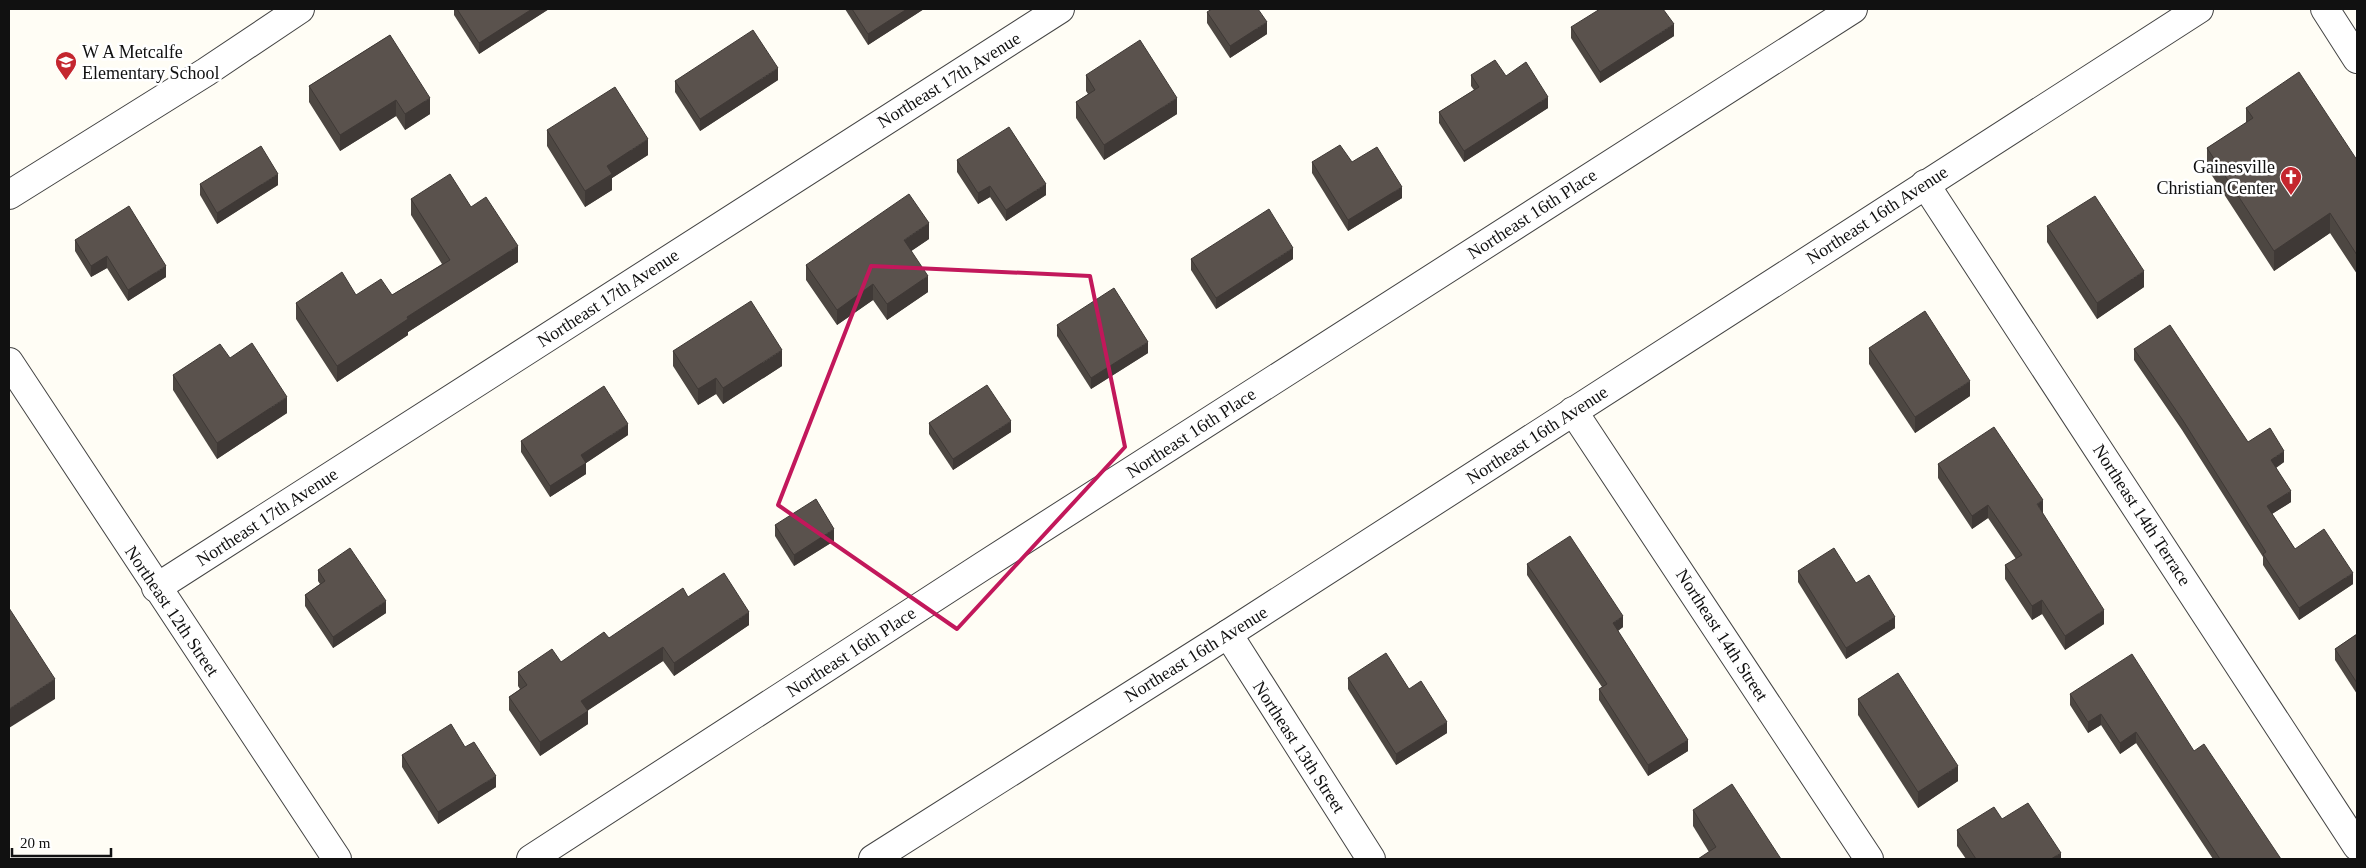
<svg xmlns="http://www.w3.org/2000/svg" width="2366" height="868" viewBox="0 0 2366 868" font-family="Georgia,serif">
	<style>
		.lines { fill: none; stroke-linecap: round; stroke-linejoin: round }
		.minor-casing { stroke: #444; stroke-width: 30 }
		.minor { stroke: #fff; stroke-width: 28 }
		.wall { fill: #4d4742 }
		.shaded-wall { fill: #3f3936 }
		.building { fill: #5a524d; stroke: #3f3936 }
		.marked { fill: none; stroke: #c2185b; stroke-width: 4; stroke-linejoin: round }
		.labels { text-anchor: middle; dominant-baseline: central; stroke-width: 5; stroke-linejoin: round; paint-order: stroke }
		.poi-label { font-size: 18px; fill: #111; stroke: #fff; text-anchor: start }
		.street-label { font-size: 18px; fill: #111; stroke: #fff }
	</style>
	<rect width="100%" height="100%" fill="#fffdf5"/>
	<g class="lines">
		<g class="minor-casing">
			<g id="minor">
				<path d="M 2325,9 L 2357,59"/>
				<path d="M 1925,184 L 2357,846"/>
				<path d="M 9,195 L 206,72 L 300,9"/>
				<path d="M 9,362 L 337,859"/>
				<path d="M 1573,411 L 1869,859"/>
				<path d="M 156,588 L 1060,9"/>
				<path d="M 1228,634 L 1371,859"/>
				<path d="M 531,859 L 983,566 L 1853,9"/>
				<path d="M 873,859 L 1228,634 L 2199,9"/>
			</g>
		</g>
		<use href="#minor" class="minor"/>
	</g>
	<g class="wall">
		<path d="M 454,9 L 549,9 L 479,54 L 454,15 Z"/>
		<path d="M 845,9 L 924,9 L 868,45 Z"/>
		<path d="M 1207,12 L 1267,34 L 1230,58 L 1207,23 Z"/>
		<path d="M 1571,27 L 1674,36 L 1600,83 L 1571,38 Z"/>
		<path d="M 390,35 L 430,114 L 405,130 L 396,116 L 340,151 L 309,102 L 309,86 Z"/>
		<path d="M 1086,75 L 1177,114 L 1104,160 L 1076,118 L 1076,102 L 1088,94 L 1086,91 Z"/>
		<path d="M 1471,75 L 1506,76 L 1548,108 L 1464,162 L 1439,123 L 1439,112 L 1474,90 L 1471,86 Z"/>
		<path d="M 778,80 L 700,131 L 675,92 L 675,81 Z"/>
		<path d="M 2246,108 L 2357,160 L 2357,274 L 2330,233 L 2274,271 L 2207,168 L 2207,148 L 2246,123 Z"/>
		<path d="M 547,130 L 648,155 L 612,178 L 612,190 L 585,207 L 547,146 Z"/>
		<path d="M 957,160 L 1046,195 L 1006,221 L 990,197 L 978,204 L 957,172 Z"/>
		<path d="M 1312,162 L 1352,162 L 1402,198 L 1348,231 L 1312,173 Z"/>
		<path d="M 200,184 L 278,185 L 217,224 L 200,195 Z"/>
		<path d="M 411,199 L 471,207 L 518,262 L 408,332 L 408,335 L 337,382 L 296,319 L 296,303 L 356,295 L 392,295 L 442,264 L 411,215 Z"/>
		<path d="M 2047,226 L 2144,287 L 2097,319 L 2047,242 Z"/>
		<path d="M 929,239 L 911,251 L 928,292 L 887,320 L 873,300 L 837,325 L 806,280 L 806,265 Z"/>
		<path d="M 75,240 L 166,277 L 128,301 L 107,268 L 91,277 L 75,251 Z"/>
		<path d="M 1191,259 L 1293,259 L 1216,309 L 1191,270 Z"/>
		<path d="M 1057,325 L 1148,353 L 1091,389 L 1057,336 Z"/>
		<path d="M 1869,348 L 1970,396 L 1915,433 L 1869,364 Z"/>
		<path d="M 2134,349 L 2248,442 L 2284,462 L 2276,468 L 2291,502 L 2272,514 L 2295,549 L 2353,584 L 2299,620 L 2263,565 L 2263,557 L 2182,430 L 2134,360 Z"/>
		<path d="M 673,351 L 782,366 L 723,404 L 716,394 L 698,405 L 673,366 Z"/>
		<path d="M 173,375 L 287,413 L 217,459 L 173,390 Z"/>
		<path d="M 929,423 L 1011,432 L 953,470 L 929,434 Z"/>
		<path d="M 628,435 L 586,463 L 586,474 L 550,497 L 521,452 L 521,441 Z"/>
		<path d="M 1938,464 L 2043,514 L 2104,624 L 2065,650 L 2042,614 L 2032,620 L 2005,579 L 2005,565 L 2016,559 L 1988,518 L 1972,529 L 1938,478 Z"/>
		<path d="M 775,525 L 834,541 L 794,566 L 775,536 Z"/>
		<path d="M 1527,564 L 1623,627 L 1618,631 L 1688,751 L 1648,776 L 1599,700 L 1599,689 L 1602,687 L 1527,575 Z"/>
		<path d="M 318,570 L 386,613 L 333,648 L 305,606 L 305,595 L 320,584 L 318,581 Z"/>
		<path d="M 1798,571 L 1895,628 L 1846,659 L 1798,582 Z"/>
		<path d="M 688,597 L 749,625 L 674,676 L 663,661 L 588,710 L 588,724 L 540,756 L 509,710 L 509,697 L 520,689 L 518,686 L 518,672 L 561,662 L 609,638 Z"/>
		<path d="M 2357,634 L 2357,694 L 2335,660 L 2335,649 Z"/>
		<path d="M 1348,678 L 1409,689 L 1447,733 L 1396,765 L 1348,689 Z"/>
		<path d="M 2070,694 L 2194,751 L 2281,859 L 2213,859 L 2136,743 L 2120,754 L 2101,725 L 2088,733 L 2070,705 Z"/>
		<path d="M 1858,699 L 1958,781 L 1918,808 L 1858,715 Z"/>
		<path d="M 402,755 L 496,787 L 438,824 L 402,767 Z"/>
		<path d="M 1693,810 L 1781,859 L 1709,852 L 1693,826 Z"/>
		<path d="M 2002,819 L 2061,859 L 1966,859 L 1957,846 L 1957,830 Z"/>
	</g>
	<g class="shaded-wall">
		<path d="M 532,9 L 549,9 L 479,54 L 479,43 Z"/>
		<path d="M 907,9 L 924,9 L 868,45 L 868,34 Z"/>
		<path d="M 1267,22 L 1267,34 L 1230,58 L 1230,46 Z"/>
		<path d="M 1674,24 L 1674,36 L 1600,83 L 1600,72 Z"/>
		<path d="M 778,68 L 778,80 L 700,131 L 700,119 Z"/>
		<path d="M 1548,97 L 1548,108 L 1464,162 L 1464,151 Z"/>
		<path d="M 430,98 L 430,114 L 405,130 L 405,114 Z"/>
		<path d="M 1177,98 L 1177,114 L 1104,160 L 1104,145 Z"/>
		<path d="M 396,100 L 396,116 L 340,151 L 340,135 Z"/>
		<path d="M 648,139 L 648,155 L 612,178 L 612,190 L 585,207 L 585,191 L 607,166 Z"/>
		<path d="M 278,174 L 278,185 L 217,224 L 217,213 Z"/>
		<path d="M 1046,184 L 1046,195 L 1006,221 L 1006,210 Z"/>
		<path d="M 990,186 L 990,197 L 978,204 L 978,193 Z"/>
		<path d="M 1402,187 L 1402,198 L 1348,231 L 1348,220 Z"/>
		<path d="M 2330,213 L 2330,233 L 2274,271 L 2274,251 Z"/>
		<path d="M 929,223 L 929,239 L 904,256 L 904,240 Z"/>
		<path d="M 518,246 L 518,262 L 408,332 L 408,335 L 337,382 L 337,366 L 407,317 Z"/>
		<path d="M 1293,248 L 1293,259 L 1216,309 L 1216,298 Z"/>
		<path d="M 107,256 L 107,268 L 91,277 L 91,266 Z"/>
		<path d="M 166,266 L 166,277 L 128,301 L 128,290 Z"/>
		<path d="M 2144,271 L 2144,287 L 2097,319 L 2097,303 Z"/>
		<path d="M 928,276 L 928,292 L 887,320 L 887,304 Z"/>
		<path d="M 873,284 L 873,300 L 837,325 L 837,310 Z"/>
		<path d="M 1148,342 L 1148,353 L 1091,389 L 1091,378 Z"/>
		<path d="M 782,350 L 782,366 L 723,404 L 723,388 Z"/>
		<path d="M 716,378 L 716,394 L 698,405 L 698,389 Z"/>
		<path d="M 1970,381 L 1970,396 L 1915,433 L 1915,417 Z"/>
		<path d="M 287,397 L 287,413 L 217,459 L 217,443 Z"/>
		<path d="M 1011,421 L 1011,432 L 953,470 L 953,459 Z"/>
		<path d="M 628,424 L 628,435 L 586,463 L 586,474 L 550,497 L 550,486 L 581,455 Z"/>
		<path d="M 2284,451 L 2284,462 L 2271,471 L 2271,460 Z"/>
		<path d="M 2291,491 L 2291,502 L 2267,517 L 2267,506 Z"/>
		<path d="M 2043,500 L 2043,514 L 2037,504 Z"/>
		<path d="M 1988,505 L 1988,518 L 1972,529 L 1972,516 Z"/>
		<path d="M 834,529 L 834,541 L 794,566 L 794,555 Z"/>
		<path d="M 2353,573 L 2353,584 L 2299,620 L 2299,608 Z"/>
		<path d="M 2042,600 L 2042,614 L 2032,620 L 2032,606 Z"/>
		<path d="M 386,601 L 386,613 L 333,648 L 333,637 Z"/>
		<path d="M 2104,610 L 2104,624 L 2065,650 L 2065,636 Z"/>
		<path d="M 749,612 L 749,625 L 674,676 L 674,663 Z"/>
		<path d="M 1623,616 L 1623,627 L 1613,634 L 1613,623 Z"/>
		<path d="M 1895,617 L 1895,628 L 1846,659 L 1846,648 Z"/>
		<path d="M 663,647 L 663,661 L 581,715 L 581,701 Z"/>
		<path d="M 55,679 L 55,699 L 9,728 L 9,709 Z"/>
		<path d="M 588,711 L 588,724 L 540,756 L 540,742 Z"/>
		<path d="M 2101,714 L 2101,725 L 2088,733 L 2088,722 Z"/>
		<path d="M 1447,722 L 1447,733 L 1396,765 L 1396,754 Z"/>
		<path d="M 2136,732 L 2136,743 L 2120,754 L 2120,743 Z"/>
		<path d="M 1688,740 L 1688,751 L 1648,776 L 1648,765 Z"/>
		<path d="M 1958,766 L 1958,781 L 1918,808 L 1918,792 Z"/>
		<path d="M 496,776 L 496,787 L 438,824 L 438,812 Z"/>
		<path d="M 2061,853 L 2061,859 L 2051,859 Z"/>
	</g>
	<g class="building">
		<path d="M 457,9 L 532,9 L 479,43 Z"/>
		<path d="M 852,9 L 907,9 L 868,34 Z"/>
		<path d="M 1212,9 L 1258,9 L 1267,22 L 1230,46 L 1207,12 Z"/>
		<path d="M 1600,9 L 1663,9 L 1674,24 L 1600,72 L 1571,27 Z"/>
		<path d="M 753,30 L 778,68 L 700,119 L 675,81 Z"/>
		<path d="M 390,35 L 430,98 L 405,114 L 396,100 L 340,135 L 309,86 Z"/>
		<path d="M 1140,40 L 1177,98 L 1104,145 L 1076,102 L 1095,90 L 1086,75 Z"/>
		<path d="M 1495,60 L 1506,76 L 1526,62 L 1548,97 L 1464,151 L 1439,112 L 1479,87 L 1471,75 Z"/>
		<path d="M 2299,72 L 2357,160 L 2357,255 L 2330,213 L 2274,251 L 2207,148 L 2253,118 L 2246,108 Z"/>
		<path d="M 615,87 L 648,139 L 607,166 L 612,174 L 585,191 L 547,130 Z"/>
		<path d="M 1009,127 L 1046,184 L 1006,210 L 990,186 L 978,193 L 957,160 Z"/>
		<path d="M 1340,145 L 1352,162 L 1377,147 L 1402,187 L 1348,220 L 1312,162 Z"/>
		<path d="M 261,146 L 278,174 L 217,213 L 200,184 Z"/>
		<path d="M 450,174 L 471,207 L 486,197 L 518,246 L 407,317 L 408,319 L 337,366 L 296,303 L 342,272 L 356,295 L 381,279 L 392,295 L 450,260 L 411,199 Z"/>
		<path d="M 909,194 L 929,223 L 904,240 L 928,276 L 887,304 L 873,284 L 837,310 L 806,265 Z"/>
		<path d="M 2095,196 L 2144,271 L 2097,303 L 2047,226 Z"/>
		<path d="M 129,206 L 166,266 L 128,290 L 107,256 L 91,266 L 75,240 Z"/>
		<path d="M 1269,209 L 1293,248 L 1216,298 L 1191,259 Z"/>
		<path d="M 1114,288 L 1148,342 L 1091,378 L 1057,325 Z"/>
		<path d="M 751,301 L 782,350 L 723,388 L 716,378 L 698,389 L 673,351 Z"/>
		<path d="M 1925,311 L 1970,381 L 1915,417 L 1869,348 Z"/>
		<path d="M 2170,325 L 2248,442 L 2270,428 L 2284,451 L 2271,460 L 2291,491 L 2267,506 L 2295,549 L 2324,529 L 2353,573 L 2299,608 L 2263,554 L 2266,552 L 2182,419 L 2134,349 Z"/>
		<path d="M 252,343 L 287,397 L 217,443 L 173,375 L 220,344 L 230,358 Z"/>
		<path d="M 987,385 L 1011,421 L 953,459 L 929,423 Z"/>
		<path d="M 604,386 L 628,424 L 581,455 L 586,463 L 550,486 L 521,441 Z"/>
		<path d="M 1994,427 L 2043,500 L 2037,504 L 2104,610 L 2065,636 L 2042,600 L 2032,606 L 2005,565 L 2022,555 L 1988,505 L 1972,516 L 1938,464 Z"/>
		<path d="M 816,499 L 834,529 L 794,555 L 775,525 Z"/>
		<path d="M 1570,536 L 1623,616 L 1613,623 L 1688,740 L 1648,765 L 1599,689 L 1607,684 L 1527,564 Z"/>
		<path d="M 350,548 L 386,601 L 333,637 L 305,595 L 325,581 L 318,570 Z"/>
		<path d="M 1834,548 L 1856,583 L 1869,575 L 1895,617 L 1846,648 L 1798,571 Z"/>
		<path d="M 724,573 L 749,612 L 674,663 L 663,647 L 581,701 L 588,711 L 540,742 L 509,697 L 527,685 L 518,672 L 552,649 L 561,662 L 604,632 L 609,638 L 683,588 L 688,597 Z"/>
		<path d="M 9,608 L 55,679 L 9,709 Z"/>
		<path d="M 2357,634 L 2357,683 L 2335,649 Z"/>
		<path d="M 1386,653 L 1409,689 L 1421,681 L 1447,722 L 1396,754 L 1348,678 Z"/>
		<path d="M 2132,654 L 2194,751 L 2204,744 L 2281,859 L 2220,859 L 2136,732 L 2120,743 L 2101,714 L 2088,722 L 2070,694 Z"/>
		<path d="M 1898,673 L 1958,766 L 1918,792 L 1858,699 Z"/>
		<path d="M 451,724 L 465,747 L 474,742 L 496,776 L 438,812 L 402,755 Z"/>
		<path d="M 1732,784 L 1781,859 L 1698,859 L 1716,847 L 1693,810 Z"/>
		<path d="M 2028,803 L 2061,853 L 2051,859 L 1976,859 L 1957,830 L 1994,807 L 2002,819 Z"/>
	</g>
	<path class="marked" d="M 871,266 L 1090,276 L 1125,447 L 957,629 L 778,505 Z"/>
	<defs>
		<g id="school-pin" transform="scale(1.125)"><path d="M0 17L-7.5 6A9.5 9.5 0 1 1 7.5 6Z" fill="#c4262e" stroke="#fff"/><path d="M0-5L7-2L0 1L-7-2ZM-4 1L0 2.5L4 1V4Q0 6-4 4Z" fill="#fff"/></g>
		<g id="church-pin" transform="scale(1.125)"><path d="M0 17L-7.5 6A9.5 9.5 0 1 1 7.5 6Z" fill="#c4262e" stroke="#fff"/><path d="M-1.2-6h2.4v3.5h3.3v2.4h-3.3V6h-2.4V-.1h-3.3v-2.4h3.3Z" fill="#fff"/></g>
	</defs>
	<g fill-rule="evenodd">
		<use href="#school-pin" x="66" y="62"/>
		<use href="#church-pin" x="2291" y="177"/>
	</g>
	<g class="labels">
		<g class="poi-label">
			<text x="82" y="52">W A Metcalfe<tspan x="82" dy="21">Elementary School</tspan></text>
			<text x="2275" y="167" text-anchor="end">Gainesville<tspan x="2275" dy="21">Christian Center</tspan></text>
		</g>
		<g class="street-label">
			<text transform="translate(949 80) rotate(-32)">Northeast 17th Avenue</text>
			<text transform="translate(1532 214) rotate(-33)">Northeast 16th Place</text>
			<text transform="translate(1877 215) rotate(-33)">Northeast 16th Avenue</text>
			<text transform="translate(608 298) rotate(-33)">Northeast 17th Avenue</text>
			<text transform="translate(1191 433) rotate(-33)">Northeast 16th Place</text>
			<text transform="translate(1537 435) rotate(-33)">Northeast 16th Avenue</text>
			<text transform="translate(2142 515) rotate(57)">Northeast 14th Terrace</text>
			<text transform="translate(267 517) rotate(-33)">Northeast 17th Avenue</text>
			<text transform="translate(172 611) rotate(56)">Northeast 12th Street</text>
			<text transform="translate(1722 635) rotate(57)">Northeast 14th Street</text>
			<text transform="translate(851 652) rotate(-33)">Northeast 16th Place</text>
			<text transform="translate(1196 654) rotate(-32)">Northeast 16th Avenue</text>
			<text transform="translate(1299 747) rotate(57)">Northeast 13th Street</text>
		</g>
	</g>
	<rect width="2366" height="868" fill="none" stroke="#111111" stroke-width="20"/>
	<path d="M12 848v8h99v-8" fill="none" stroke="#111111" stroke-width="2.5"/>
	<text x="20" y="848" font-size="15" fill="#111111" stroke="#ffffff" stroke-width="4" paint-order="stroke">20 m</text>
</svg>
